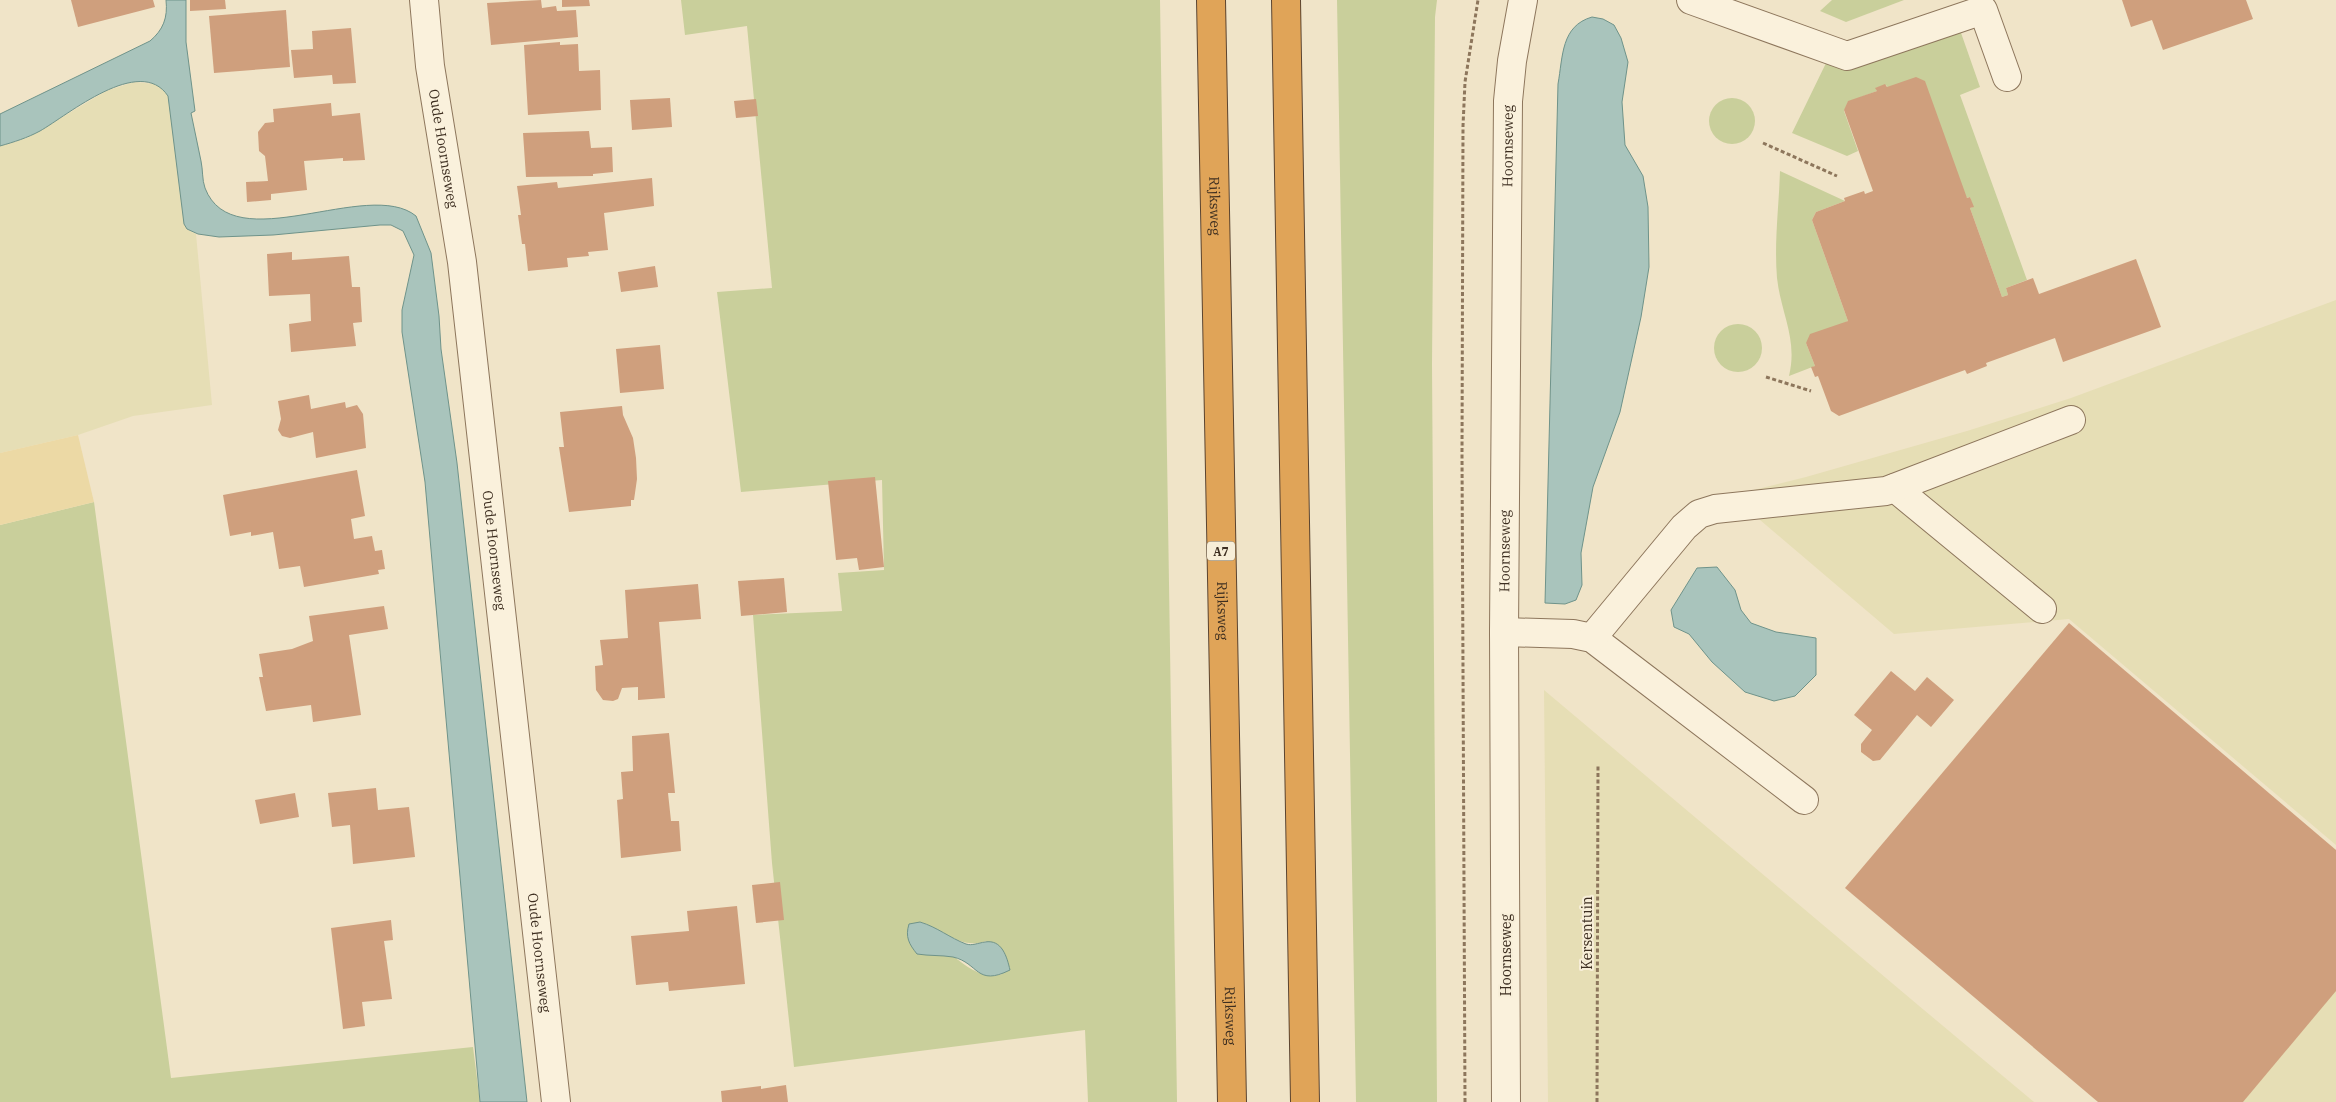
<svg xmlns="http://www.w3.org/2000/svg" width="2336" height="1102" viewBox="0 0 2336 1102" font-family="'IBM Plex Serif',serif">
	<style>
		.farmland { fill: #e6deb5 }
		.green { fill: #c9cf9b; fill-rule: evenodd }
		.sand { fill: #ecd9a5 }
		.water { fill: #a9c4bc; stroke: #6f938a }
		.building { fill: #cf9f7d }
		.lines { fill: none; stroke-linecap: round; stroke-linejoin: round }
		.minor-casing { stroke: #8d765c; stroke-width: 30 }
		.highway-casing { stroke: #5b4430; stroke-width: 30 }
		.path { stroke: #8d765c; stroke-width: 3; stroke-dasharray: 4 2.5; stroke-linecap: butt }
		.minor { stroke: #faf1dc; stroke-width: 28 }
		.highway { stroke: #e0a458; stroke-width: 28 }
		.labels { text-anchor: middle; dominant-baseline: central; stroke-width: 4; stroke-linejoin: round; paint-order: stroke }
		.shield { fill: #f7eed8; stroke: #756857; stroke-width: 1 }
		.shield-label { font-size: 12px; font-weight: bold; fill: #3d2e20 }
		.street-label { font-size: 14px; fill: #3d2e20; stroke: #f7eed8 }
	</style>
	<rect width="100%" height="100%" fill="#f0e4c8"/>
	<g class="farmland">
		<path d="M 134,82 L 155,84 L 164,89 L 168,96 L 187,229 L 196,234 L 212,405 L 133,416 L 78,435 L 0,453 L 0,146 L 27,138 L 39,131 L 106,91 Z"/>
		<path d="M 2336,300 L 2336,845 L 2069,619 L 1894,634 L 1753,514 L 1725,497 L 1806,477 L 1967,431 L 2071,398 Z"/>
		<path d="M 1544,690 L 1918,1005 L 2034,1102 L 1548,1102 Z"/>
		<path d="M 2336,989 L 2336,1102 L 2240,1102 Z"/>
	</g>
	<g class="green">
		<path d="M 681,0 L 1160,0 L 1177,1102 L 1088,1102 L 1085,1030 L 794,1067 L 772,863 L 753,615 L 842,611 L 838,573 L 884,570 L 882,480 L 741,492 L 717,292 L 772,288 L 747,26 L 685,35 ZM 920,922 C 945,930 961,950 986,941 L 1002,974 C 972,984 939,941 920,922 Z"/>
		<path d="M 1337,0 L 1437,0 L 1435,17 L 1432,364 L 1437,1102 L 1356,1102 Z"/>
		<path d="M 1832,0 L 1904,0 L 1846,22 L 1820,11 Z"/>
		<path d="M 1960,30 L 1980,87 L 1960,95 L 2027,280 L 2006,288 L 2008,295 L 2002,297 L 1970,208 L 1973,207 L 1970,197 L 1967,198 L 1886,85 L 1876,88 L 1877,91 L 1848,102 L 1844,111 L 1858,151 L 1847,156 L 1792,133 L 1827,61 Z"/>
		<circle cx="1732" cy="121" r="23"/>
		<path d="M 1780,171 L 1845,201 L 1816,212 L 1812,220 L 1848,321 L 1806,343 L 1815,366 L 1789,376 C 1798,339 1781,314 1777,278 C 1774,243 1779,206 1780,171 Z"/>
		<circle cx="1738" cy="348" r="24"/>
		<path d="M 94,502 L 171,1078 L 473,1047 L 480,1102 L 0,1102 L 0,525 Z"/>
	</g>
	<path class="sand" d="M 78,435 L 94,502 L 0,525 L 0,453 Z"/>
	<g class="water">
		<path d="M 166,0 L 186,0 L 186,42 L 195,111 L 191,113 C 194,129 198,145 201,161 C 203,170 202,180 205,188 C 233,261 368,177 416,216 L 431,253 L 439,316 L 441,349 L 457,463 L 527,1102 L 480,1102 L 425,482 L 402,332 L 402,310 L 414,255 L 403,231 L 391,225 L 380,225 L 273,235 L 219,237 L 198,234 L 187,229 L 184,224 L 168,96 C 140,54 68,115 40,131 C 27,138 14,142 0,146 L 0,114 L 150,41 C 163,30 168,18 166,0 Z"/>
		<path d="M 1592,17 L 1603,19 L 1614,25 L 1621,38 L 1628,62 L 1622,102 L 1625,145 L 1643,176 L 1648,207 L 1649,267 L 1641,317 L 1620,412 L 1593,487 L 1581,553 L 1582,585 L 1576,600 L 1565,604 L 1545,603 L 1558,84 C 1563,56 1561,26 1592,17 Z"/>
		<path d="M 1717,567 L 1735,590 L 1741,610 L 1751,623 L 1776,632 L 1816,638 L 1816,675 L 1795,696 L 1774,701 L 1745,692 L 1712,662 L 1689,634 L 1674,627 L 1671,610 L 1697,568 Z"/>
		<path d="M 920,922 C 937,927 950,938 966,944 C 972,946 978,943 985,942 C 1002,939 1007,957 1010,970 C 976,987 979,963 953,957 C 941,955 929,956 917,954 C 909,944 905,937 909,924 Z"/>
	</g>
	<g class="building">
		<path d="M 71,0 L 153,0 L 155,7 L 78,27 Z"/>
		<path d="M 190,0 L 225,0 L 226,9 L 190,11 Z"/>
		<path d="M 541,0 L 542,8 L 556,6 L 557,11 L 576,10 L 578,37 L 491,45 L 487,3 Z"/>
		<path d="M 562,0 L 589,0 L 590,6 L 562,7 Z"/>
		<path d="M 2122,0 L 2246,0 L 2253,19 L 2163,50 L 2152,20 L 2131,27 Z"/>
		<path d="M 286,10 L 290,67 L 214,73 L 209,16 Z"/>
		<path d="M 351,28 L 356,83 L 333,84 L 332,75 L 294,78 L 291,50 L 313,49 L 312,31 Z"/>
		<path d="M 560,42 L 560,45 L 578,44 L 579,71 L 600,70 L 601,110 L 528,115 L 524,45 Z"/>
		<path d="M 1916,77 L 1925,81 L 1967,198 L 1970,197 L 1974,207 L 1970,208 L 2002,297 L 2008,295 L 2006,288 L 2033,278 L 2039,294 L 2136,259 L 2161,327 L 2063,362 L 2055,338 L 1986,363 L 1987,366 L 1967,374 L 1965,370 L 1839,416 L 1831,411 L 1818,376 L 1815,377 L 1811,367 L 1815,366 L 1806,343 L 1810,334 L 1848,321 L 1812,220 L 1816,212 L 1845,201 L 1844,198 L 1864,191 L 1865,194 L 1873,191 L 1844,110 L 1848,101 L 1877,91 L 1875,88 L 1885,84 L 1887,87 Z"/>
		<path d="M 670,98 L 672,127 L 632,130 L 630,100 Z"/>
		<path d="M 756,99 L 758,116 L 736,118 L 734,101 Z"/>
		<path d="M 331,103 L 332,116 L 360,113 L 365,160 L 343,161 L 343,158 L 304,161 L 307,190 L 271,194 L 271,200 L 247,202 L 246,182 L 268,181 L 265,156 L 259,151 L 258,132 L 265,123 L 274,122 L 273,109 Z"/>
		<path d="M 589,131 L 591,148 L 612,147 L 613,172 L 593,174 L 593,176 L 526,177 L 523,133 Z"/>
		<path d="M 652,178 L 654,206 L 604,213 L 608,250 L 588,252 L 589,256 L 567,258 L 568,267 L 528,271 L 525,244 L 522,244 L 518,215 L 521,215 L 517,186 L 557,182 L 558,188 Z"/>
		<path d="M 292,252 L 292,260 L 349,256 L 352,287 L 360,287 L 362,322 L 353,323 L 356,346 L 291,352 L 289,324 L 311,321 L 310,294 L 269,296 L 267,254 Z"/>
		<path d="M 655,266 L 658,287 L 621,292 L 618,272 Z"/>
		<path d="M 660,345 L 664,389 L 620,393 L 616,349 Z"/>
		<path d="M 309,395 L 311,409 L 345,402 L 346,408 L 357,405 L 363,414 L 366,448 L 316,458 L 313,432 L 290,438 L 282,436 L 278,430 L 281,419 L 278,401 Z"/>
		<path d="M 622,406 L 623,415 L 633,438 L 636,458 L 637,479 L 634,500 L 631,500 L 631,506 L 569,512 L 559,447 L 564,447 L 560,412 Z"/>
		<path d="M 357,470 L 365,516 L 351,519 L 354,539 L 372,536 L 375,551 L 382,550 L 385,569 L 378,570 L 379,574 L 304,587 L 300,566 L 279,569 L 273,532 L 251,536 L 251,532 L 230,536 L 223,495 Z"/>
		<path d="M 875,477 L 884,567 L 859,570 L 857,558 L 836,560 L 828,481 Z"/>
		<path d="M 784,578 L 787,612 L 741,616 L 738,581 Z"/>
		<path d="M 698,584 L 701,619 L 659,622 L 665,698 L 638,700 L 638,687 L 622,688 L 618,699 L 613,701 L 603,700 L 596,690 L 595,666 L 603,665 L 600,640 L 628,638 L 625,590 Z"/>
		<path d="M 384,606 L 388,629 L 349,635 L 361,715 L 313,722 L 311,705 L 266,711 L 259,677 L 263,677 L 259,654 L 292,649 L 313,641 L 309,616 Z"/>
		<path d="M 2069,623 L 2336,850 L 2336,991 L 2243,1102 L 2098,1102 L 1845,888 Z"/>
		<path d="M 1891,671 L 1915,691 L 1927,677 L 1954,700 L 1931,727 L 1917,715 L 1880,760 L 1873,761 L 1861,752 L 1861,744 L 1872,730 L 1854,715 Z"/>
		<path d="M 669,733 L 675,793 L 668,793 L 671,821 L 679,821 L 681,851 L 621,858 L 617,800 L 623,799 L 621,772 L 633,771 L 632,736 Z"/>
		<path d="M 376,788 L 378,810 L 409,807 L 415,857 L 353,864 L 350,825 L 332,827 L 328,793 Z"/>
		<path d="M 295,793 L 299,817 L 260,824 L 255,800 Z"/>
		<path d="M 780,882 L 784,920 L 756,923 L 752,885 Z"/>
		<path d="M 737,906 L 745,984 L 669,991 L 668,982 L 636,985 L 631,936 L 689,931 L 687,911 Z"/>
		<path d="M 391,920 L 393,940 L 384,941 L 392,999 L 362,1002 L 365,1026 L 343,1029 L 331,928 Z"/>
		<path d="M 786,1085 L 788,1102 L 722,1102 L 721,1091 L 761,1086 L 761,1089 Z"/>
	</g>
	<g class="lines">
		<g class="minor-casing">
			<g id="minor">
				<path id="s1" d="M 424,0 L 430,66 L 462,262 L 556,1102"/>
				<path d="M 1691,0 L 1847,56 L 1983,10 L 2007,77"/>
				<path d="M 1895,488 L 2042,609"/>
				<path d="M 1504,632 L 1573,634 L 1592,638 L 1804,800"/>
				<path d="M 1592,638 L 1684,527 L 1699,514 L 1715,509 L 1886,491 L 2071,420"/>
				<path id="s2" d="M 1506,1102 L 1504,632 L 1508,101 L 1512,61 L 1523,0"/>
			</g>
		</g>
		<g class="highway-casing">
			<g id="highway">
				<path id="s3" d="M 1211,0 L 1232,1102"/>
				<path d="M 1286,0 L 1305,1102"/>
			</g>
		</g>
		<g class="path">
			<path d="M 1763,143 L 1837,176"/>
			<path d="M 1766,377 L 1811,391"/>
			<path d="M 1465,1102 L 1462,454 L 1463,126 L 1465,82 L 1478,0"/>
			<path d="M 1597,1102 L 1598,764"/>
		</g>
		<use href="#minor" class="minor"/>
		<use href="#highway" class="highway"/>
	</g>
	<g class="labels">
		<rect class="shield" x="1207" y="541.5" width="28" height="19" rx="4"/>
		<g class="shield-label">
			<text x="1221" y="551">A7</text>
		</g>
		<g class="street-label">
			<text stroke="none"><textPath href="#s2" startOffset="956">Hoornseweg</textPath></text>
			<text stroke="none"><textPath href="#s1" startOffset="150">Oude Hoornseweg</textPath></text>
			<text stroke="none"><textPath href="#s3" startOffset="206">Rijksweg</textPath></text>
			<text stroke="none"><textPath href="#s1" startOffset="555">Oude Hoornseweg</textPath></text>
			<text stroke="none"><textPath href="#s2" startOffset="551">Hoornseweg</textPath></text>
			<text stroke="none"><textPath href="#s3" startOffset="611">Rijksweg</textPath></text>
			<text transform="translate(1587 933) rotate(-90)">Kersentuin</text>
			<text stroke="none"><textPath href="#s1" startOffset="960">Oude Hoornseweg</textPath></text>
			<text transform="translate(1506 955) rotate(-90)">Hoornseweg</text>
			<text stroke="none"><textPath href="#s3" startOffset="1016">Rijksweg</textPath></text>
		</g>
	</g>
</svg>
